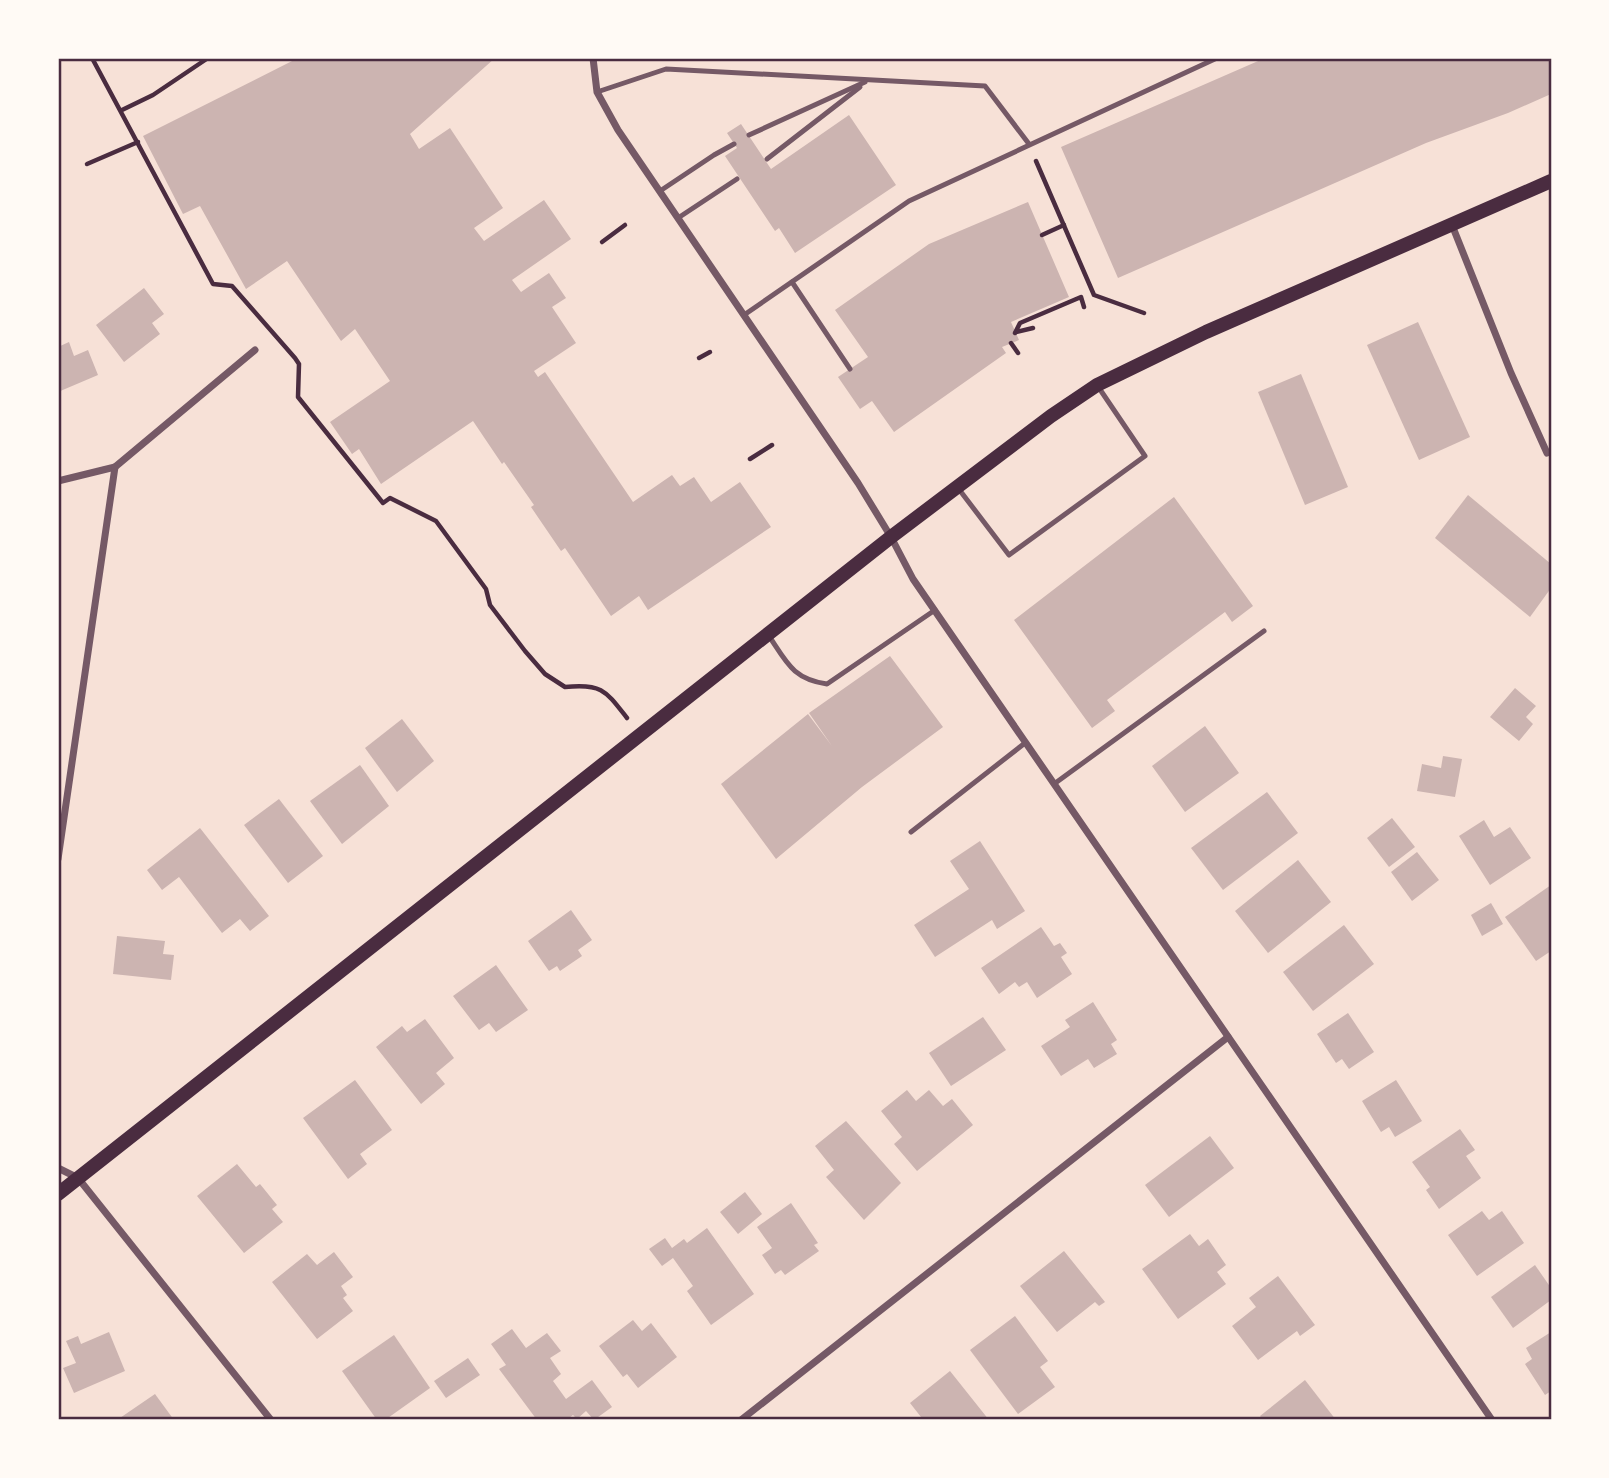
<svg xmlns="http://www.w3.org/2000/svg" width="1609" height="1478" viewBox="0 0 1609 1478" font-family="Raleway,sans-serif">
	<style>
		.building { fill: #ccb4b1 }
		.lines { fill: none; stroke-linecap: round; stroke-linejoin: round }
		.path { stroke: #4a2c40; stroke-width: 4.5 }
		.service { stroke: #755966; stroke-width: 5 }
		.minor { stroke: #755966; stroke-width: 7 }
		.secondary { stroke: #4a2c40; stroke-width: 14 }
		.neatline { fill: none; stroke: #4a2c40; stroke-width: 2.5 }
	</style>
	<rect width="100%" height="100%" fill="#f7e1d7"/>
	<g class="building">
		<path d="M 298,58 L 495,58 L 410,134 L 419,149 L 450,128 L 503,208 L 474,228 L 484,241 L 544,200 L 571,239 L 512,280 L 521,292 L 549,273 L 566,298 L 552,307 L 576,343 L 534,371 L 538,377 L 545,372 L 633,502 L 672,475 L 680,486 L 694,477 L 711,502 L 740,482 L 771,527 L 648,610 L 639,596 L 611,616 L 565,548 L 561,551 L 531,507 L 534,505 L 504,462 L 502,464 L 473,421 L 381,484 L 359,449 L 352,454 L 330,422 L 390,381 L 355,329 L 341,341 L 287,261 L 246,289 L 200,206 L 183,214 L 143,136 Z"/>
		<path d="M 1265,58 L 1551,58 L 1551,94 L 1508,113 L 1426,143 L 1118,278 L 1061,147 Z"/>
		<path d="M 849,115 L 896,185 L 795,253 L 779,228 L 775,231 L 725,156 L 737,148 L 727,133 L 741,124 L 771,169 Z"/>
		<path d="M 1028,202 L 1069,297 L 1011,322 L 1019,340 L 1002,347 L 1006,353 L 894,432 L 872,401 L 860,409 L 838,377 L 868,357 L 835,310 L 929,244 Z"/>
		<path d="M 144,288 L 164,314 L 152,323 L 160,334 L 124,362 L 96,325 Z"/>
		<path d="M 1418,322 L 1470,437 L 1419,460 L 1367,345 Z"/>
		<path d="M 69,342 L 74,356 L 88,350 L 98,375 L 58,392 L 58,347 Z"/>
		<path d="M 1301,374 L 1348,487 L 1305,505 L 1258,392 Z"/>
		<path d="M 1468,495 L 1551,564 L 1551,588 L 1530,617 L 1435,538 Z"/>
		<path d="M 1174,497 L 1253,606 L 1232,622 L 1225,612 L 1147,670 L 1107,700 L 1115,711 L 1092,728 L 1014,620 Z"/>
		<path d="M 890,656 L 943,727 L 862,787 L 776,859 L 721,784 L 808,714 L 832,746 L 809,713 Z"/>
		<path d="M 1515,688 L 1536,706 L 1526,717 L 1533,724 L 1519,741 L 1490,717 Z"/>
		<path d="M 402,719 L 434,761 L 397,792 L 365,748 Z"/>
		<path d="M 1205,726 L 1239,773 L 1185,812 L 1152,766 Z"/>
		<path d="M 1443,756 L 1462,759 L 1455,797 L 1417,791 L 1422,764 L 1441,768 Z"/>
		<path d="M 360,765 L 389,806 L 342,844 L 310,801 Z"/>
		<path d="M 1267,792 L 1298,833 L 1223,890 L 1191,848 Z"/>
		<path d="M 279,799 L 323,856 L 288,883 L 244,825 Z"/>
		<path d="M 1392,818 L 1415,847 L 1389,867 L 1367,838 Z"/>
		<path d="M 1484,820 L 1494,837 L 1510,827 L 1531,858 L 1490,885 L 1459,836 Z"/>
		<path d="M 200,828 L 269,916 L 250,931 L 240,919 L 222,933 L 179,877 L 162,890 L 147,870 Z"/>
		<path d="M 980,841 L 1025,911 L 997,929 L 992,920 L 935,957 L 914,925 L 969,889 L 950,861 Z"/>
		<path d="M 1417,852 L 1439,880 L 1412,901 L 1391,872 Z"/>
		<path d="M 1298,860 L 1331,902 L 1268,953 L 1235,911 Z"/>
		<path d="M 1551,885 L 1551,951 L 1536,961 L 1505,917 Z"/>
		<path d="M 1491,903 L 1503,924 L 1482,936 L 1471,915 Z"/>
		<path d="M 571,910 L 592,940 L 578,950 L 582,956 L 560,971 L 557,966 L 549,971 L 528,941 Z"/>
		<path d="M 1344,925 L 1374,964 L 1313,1011 L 1283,972 Z"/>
		<path d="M 1041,927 L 1054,946 L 1060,943 L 1067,953 L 1061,957 L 1072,974 L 1037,998 L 1027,982 L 1019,987 L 1015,982 L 999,994 L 981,968 Z"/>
		<path d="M 117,936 L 165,941 L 163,954 L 174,955 L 171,980 L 113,974 Z"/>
		<path d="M 496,965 L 528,1010 L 496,1032 L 489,1023 L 479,1030 L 453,996 Z"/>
		<path d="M 1093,1002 L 1117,1040 L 1111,1044 L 1117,1054 L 1094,1068 L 1088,1059 L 1061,1076 L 1041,1046 L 1070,1027 L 1065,1020 Z"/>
		<path d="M 1348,1013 L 1374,1052 L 1349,1069 L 1342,1059 L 1336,1063 L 1317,1034 Z"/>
		<path d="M 983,1017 L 1006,1050 L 951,1086 L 929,1053 Z"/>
		<path d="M 425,1019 L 454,1058 L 436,1073 L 445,1084 L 421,1104 L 376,1047 L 402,1026 L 407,1032 Z"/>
		<path d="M 355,1080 L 392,1130 L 360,1154 L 367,1164 L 348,1179 L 303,1118 Z"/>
		<path d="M 1396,1080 L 1422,1121 L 1395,1137 L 1389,1127 L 1381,1132 L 1362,1101 Z"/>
		<path d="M 907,1090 L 916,1101 L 929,1090 L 943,1106 L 952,1099 L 973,1125 L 917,1171 L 894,1144 L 902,1137 L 881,1111 Z"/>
		<path d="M 846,1121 L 901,1183 L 864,1220 L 826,1177 L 834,1170 L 815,1146 Z"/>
		<path d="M 1460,1129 L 1475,1150 L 1466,1156 L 1481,1178 L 1439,1209 L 1426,1190 L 1430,1187 L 1412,1162 Z"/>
		<path d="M 1210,1136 L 1234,1168 L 1169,1217 L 1145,1185 Z"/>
		<path d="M 237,1164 L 256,1187 L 260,1184 L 277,1205 L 272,1209 L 283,1222 L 244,1253 L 197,1196 Z"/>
		<path d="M 745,1192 L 762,1214 L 738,1234 L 720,1212 Z"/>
		<path d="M 791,1203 L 818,1243 L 814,1245 L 819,1251 L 785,1275 L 781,1270 L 775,1274 L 762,1255 L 772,1248 L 757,1227 Z"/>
		<path d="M 1482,1211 L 1489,1220 L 1502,1211 L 1524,1243 L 1477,1276 L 1448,1235 Z"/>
		<path d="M 707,1228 L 754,1294 L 711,1325 L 687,1291 L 693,1286 L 673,1258 L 662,1266 L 649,1249 L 665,1238 L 672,1248 L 684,1239 L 687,1243 Z"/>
		<path d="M 1190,1234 L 1199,1246 L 1208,1239 L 1226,1265 L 1217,1272 L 1226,1284 L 1178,1319 L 1142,1269 Z"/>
		<path d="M 1064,1251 L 1105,1302 L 1099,1306 L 1095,1302 L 1057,1332 L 1020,1286 Z"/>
		<path d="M 334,1252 L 353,1277 L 341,1286 L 347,1295 L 343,1298 L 353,1311 L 317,1339 L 272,1282 L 307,1254 L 317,1265 Z"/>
		<path d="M 1535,1265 L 1551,1288 L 1551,1300 L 1513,1328 L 1491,1297 Z"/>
		<path d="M 1278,1276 L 1315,1325 L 1300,1336 L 1297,1331 L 1258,1360 L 1232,1326 L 1256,1307 L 1249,1298 Z"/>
		<path d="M 1015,1316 L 1048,1361 L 1040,1367 L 1055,1387 L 1018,1414 L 970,1350 Z"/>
		<path d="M 633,1320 L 642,1331 L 651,1323 L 677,1357 L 638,1388 L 627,1374 L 623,1377 L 599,1346 Z"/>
		<path d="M 512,1329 L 526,1348 L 547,1333 L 561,1351 L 550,1358 L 561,1374 L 553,1381 L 566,1399 L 592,1380 L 612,1407 L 594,1420 L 586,1411 L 577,1419 L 573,1415 L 566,1420 L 537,1420 L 499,1369 L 506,1365 L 491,1344 Z"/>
		<path d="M 109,1332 L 125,1371 L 74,1393 L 63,1368 L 76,1363 L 66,1341 L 78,1336 L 81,1344 Z"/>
		<path d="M 1551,1332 L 1551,1391 L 1545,1395 L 1525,1364 L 1532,1359 L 1526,1348 Z"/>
		<path d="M 394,1335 L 430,1388 L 385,1420 L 377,1420 L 342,1371 Z"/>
		<path d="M 468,1358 L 480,1375 L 446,1398 L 434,1381 Z"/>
		<path d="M 950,1371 L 989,1420 L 917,1420 L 921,1417 L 910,1403 Z"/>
		<path d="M 1305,1380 L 1336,1420 L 1263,1420 L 1260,1416 Z"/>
		<path d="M 155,1394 L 174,1420 L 117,1420 Z"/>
	</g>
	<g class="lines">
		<g class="path">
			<path d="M 92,58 L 213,284 L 232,286 L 295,358 L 299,364 L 298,397 L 383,503 L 390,498 L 436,521 L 486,589 L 490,605 L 525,651 L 545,674 L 565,687 C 602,683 606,691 627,718"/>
			<path d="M 122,110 L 153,95 L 208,58"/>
			<path d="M 1036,161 L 1094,295 L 1144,313"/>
			<path d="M 87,164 L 138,142"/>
			<path d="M 1042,235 L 1064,225"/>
			<path d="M 602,242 L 625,225"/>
			<path d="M 1016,332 L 1033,328"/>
			<path d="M 1015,333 L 1020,323 L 1081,297 L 1084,307"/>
			<path d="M 1011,343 L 1018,353"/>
			<path d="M 699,358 L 710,352"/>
			<path d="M 750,459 L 772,445"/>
		</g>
		<g class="service">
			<path d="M 597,92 L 666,69 L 985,86 L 1029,144"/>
			<path d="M 749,135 L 865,82"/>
			<path d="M 767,159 L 860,87"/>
			<path d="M 660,191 L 714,155 L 734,144"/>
			<path d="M 678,218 L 737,179"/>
			<path d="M 792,282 L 850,369"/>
			<path d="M 744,315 L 909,201 L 1217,58"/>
			<path d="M 958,488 L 1009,555 L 1145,456 L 1097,385"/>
			<path d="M 769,636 C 787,663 793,679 827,684 L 935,610"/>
			<path d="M 1054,784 L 1264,631"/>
			<path d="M 911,832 L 1025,743"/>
		</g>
		<g class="minor">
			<path d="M 593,58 L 597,92 L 618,130 L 858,483 L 891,537 L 913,579 L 1492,1420"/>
			<path d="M 1452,225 L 1511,373 L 1547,453"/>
			<path d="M 58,481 L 115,467"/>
			<path d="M 58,859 L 115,467 L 255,350"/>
			<path d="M 58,1168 L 78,1178 L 271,1420"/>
			<path d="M 741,1420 L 1228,1037"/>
		</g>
		<path class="secondary" d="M 58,1194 L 891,537 L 1051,416 L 1097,385 L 1206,332 L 1551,181"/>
	</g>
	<rect width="1609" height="1478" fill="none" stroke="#fffaf5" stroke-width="119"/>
	<rect x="60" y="60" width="1490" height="1358" class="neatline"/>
</svg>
